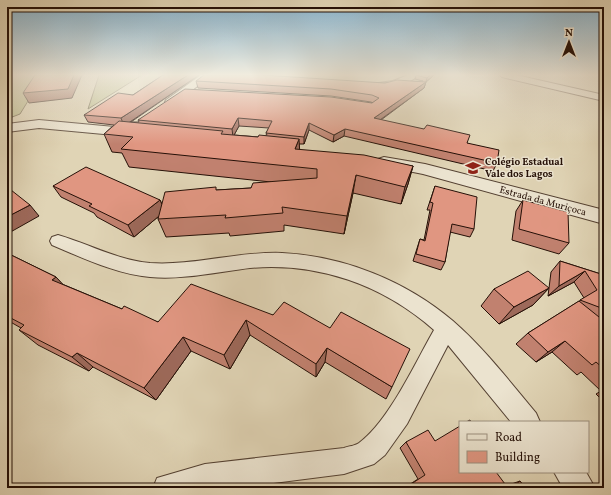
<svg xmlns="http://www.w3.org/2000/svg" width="611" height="495" viewBox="0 0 611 495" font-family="Vollkorn,serif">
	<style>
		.green { fill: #bb8; stroke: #706648 }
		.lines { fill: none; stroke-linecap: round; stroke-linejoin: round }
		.minor-casing { stroke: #544132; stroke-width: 2 }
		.tertiary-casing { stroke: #544132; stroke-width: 2 }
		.minor { fill: #ebe3cf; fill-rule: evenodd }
		.tertiary { fill: #ebe3cf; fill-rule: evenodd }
		.wall { fill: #c1816f; stroke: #251007; fill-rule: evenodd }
		.shaded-wall { fill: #9d695a; stroke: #251007 }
		.building { fill: #e09681; stroke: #251007 }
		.labels { text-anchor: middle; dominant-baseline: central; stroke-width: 3; stroke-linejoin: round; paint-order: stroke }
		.far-poi-label { font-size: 10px; font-weight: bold; fill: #251007; stroke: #ebe3cf; text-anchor: start }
		.far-street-label { font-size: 10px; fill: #251007; stroke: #ebe3cf }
	</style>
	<rect width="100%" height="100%" fill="#e0d4b5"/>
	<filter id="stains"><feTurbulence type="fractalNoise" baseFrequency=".005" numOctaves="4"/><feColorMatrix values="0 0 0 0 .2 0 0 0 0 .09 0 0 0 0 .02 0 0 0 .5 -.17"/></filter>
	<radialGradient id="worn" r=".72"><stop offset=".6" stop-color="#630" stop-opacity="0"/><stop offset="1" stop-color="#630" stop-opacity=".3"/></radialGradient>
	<g class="green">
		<path d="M 7,75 L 44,75 L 20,114 L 7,119 Z"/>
		<path d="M 99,75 L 142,75 L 88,109 Z"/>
	</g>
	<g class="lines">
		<g class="minor-casing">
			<g id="minor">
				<path d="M 201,75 L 212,75 L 174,104 L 166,104 L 165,102 L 166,100 Z"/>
				<path d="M 408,75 L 419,75 C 412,82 385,93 377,85 L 379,83 L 393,81 Z"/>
				<path d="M 500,75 L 516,75 L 604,95 L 604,101 L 502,77 Z"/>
				<path d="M 58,235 C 89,244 117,260 150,263 C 194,266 238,251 282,253 C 344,256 406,281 453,321 C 484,348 510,382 536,413 L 540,422 L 511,422 L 448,345 L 407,424 L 385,455 L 374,464 L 344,474 L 235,488 L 153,488 L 157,478 L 205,464 L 344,448 C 349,446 355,446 359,443 C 389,421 415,363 434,330 C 383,285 318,262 250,268 C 217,272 183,280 150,277 C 116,274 83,258 52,245 L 50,241 L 52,237 Z"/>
				<path d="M 554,472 L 586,472 L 595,488 L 563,488 Z"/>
			</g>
		</g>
		<g class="tertiary-casing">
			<g id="tertiary">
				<path d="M 39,120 L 136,129 L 141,130 L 143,133 L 141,136 L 136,137 L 39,128 L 7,132 L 7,124 Z"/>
				<path d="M 384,157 L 425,164 L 604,210 L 604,224 L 423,174 L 378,165 L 376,162 L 378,159 Z"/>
			</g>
		</g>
		<use href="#minor" class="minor"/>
		<use href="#tertiary" class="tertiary"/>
	</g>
	<g class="wall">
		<path d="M 163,75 L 199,75 L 131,122 L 139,122 L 138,120 L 372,103 L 373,103 L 371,102 L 331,96 L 198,88 L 196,81 L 385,83 L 423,81 L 415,79 L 416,75 L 434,75 L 426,82 L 424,88 L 381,120 L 467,143 L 497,163 L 493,171 L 344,136 L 333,142 L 309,130 L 304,144 L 299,144 L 299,150 L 413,166 L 408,184 L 401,204 L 353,193 L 344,234 L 284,225 L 284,231 L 230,236 L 229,233 L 166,237 L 158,219 L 159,216 L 134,237 L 97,217 L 94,213 L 61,197 L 53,186 L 160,200 L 162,204 L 217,190 L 251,188 L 271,182 L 129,167 L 122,153 L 112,152 L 104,134 L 114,125 L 88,122 L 84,115 L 133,95 ZM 239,126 L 269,128 L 266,133 L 267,135 L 258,137 L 234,135 Z"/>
		<path d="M 435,186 L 474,229 L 470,237 L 450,232 L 445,262 L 441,270 L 413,261 L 420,239 L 424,240 L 430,210 L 427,210 Z"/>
		<path d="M 523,200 L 569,243 L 559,254 L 512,240 L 516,211 Z"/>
		<path d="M 7,253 L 56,277 L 62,284 L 122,309 L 158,322 L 273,315 L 392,387 L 386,399 L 325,362 L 316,377 L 250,335 L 230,369 L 191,351 L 156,400 L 93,367 L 89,371 L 38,345 L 19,330 L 21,328 L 7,320 Z"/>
		<path d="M 560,261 L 604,275 L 604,402 L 596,394 L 601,391 L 581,372 L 577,375 L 552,352 L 536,362 L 516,344 L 528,333 L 584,298 L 574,282 L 548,296 L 549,288 L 533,305 L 499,324 L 481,306 L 494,289 L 549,288 L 551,272 Z"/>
		<path d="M 435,441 L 506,486 L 520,481 L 525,488 L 404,488 L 418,479 L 400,448 L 406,442 Z"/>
	</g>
	<g class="shaded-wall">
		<path d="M 74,75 L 82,75 L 72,98 L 29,103 L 23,93 Z"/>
		<path d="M 188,75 L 199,75 L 124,126 L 121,118 Z"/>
		<path d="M 430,75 L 434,75 L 426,82 L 424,88 L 373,125 L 374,118 L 426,82 L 427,78 Z"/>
		<path d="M 238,118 L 239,126 L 233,137 L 232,129 Z"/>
		<path d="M 309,123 L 309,130 L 304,144 L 304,137 Z"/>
		<path d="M 345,129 L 344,136 L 333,142 L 334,135 Z"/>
		<path d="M 299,139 L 300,156 L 295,149 Z"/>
		<path d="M 413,166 L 408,184 L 401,204 L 405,187 Z"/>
		<path d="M 356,175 L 353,193 L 344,234 L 347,216 Z"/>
		<path d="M 160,200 L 165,211 L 134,237 L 128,225 Z"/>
		<path d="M 30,205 L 39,216 L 7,234 L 7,217 Z"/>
		<path d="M 585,271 L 574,282 L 548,296 L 559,286 Z"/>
		<path d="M 56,277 L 71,293 L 52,280 Z"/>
		<path d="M 549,288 L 533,305 L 499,324 L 514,307 Z"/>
		<path d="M 246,320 L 250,335 L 230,369 L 224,355 Z"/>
		<path d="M 183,337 L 191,351 L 156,400 L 144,388 Z"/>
		<path d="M 565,341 L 552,352 L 536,362 L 548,352 Z"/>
		<path d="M 327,348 L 325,362 L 316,377 L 316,364 Z"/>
		<path d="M 77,353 L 93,367 L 89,371 L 72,357 Z"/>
	</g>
	<g class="building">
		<path d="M 35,75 L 74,75 L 68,89 L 23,93 Z"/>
		<path d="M 163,75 L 188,75 L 121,118 L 84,115 L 118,93 L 133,95 Z"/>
		<path d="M 204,75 L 263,75 L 385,83 L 397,80 L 426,82 L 374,118 L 424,129 L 427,125 L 470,135 L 467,143 L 499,150 L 497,163 L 345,129 L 334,135 L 309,123 L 304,137 L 266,133 L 272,121 L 238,118 L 232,129 L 138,120 L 185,89 L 331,97 L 372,103 L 379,98 L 372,95 L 331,89 L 196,81 Z"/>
		<path d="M 416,75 L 430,75 L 427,78 Z"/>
		<path d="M 119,121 L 223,131 L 221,134 L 258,137 L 259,135 L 299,139 L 295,149 L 364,155 L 413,166 L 405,187 L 356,175 L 347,216 L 282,207 L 283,213 L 225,218 L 226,215 L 158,219 L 165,192 L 216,187 L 216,190 L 251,188 L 253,183 L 317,178 L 317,169 L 121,149 L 133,137 L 104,134 Z"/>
		<path d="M 86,167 L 160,200 L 128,225 L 89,206 L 92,204 L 53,186 Z"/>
		<path d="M 435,186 L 477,197 L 474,229 L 452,224 L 445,262 L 416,254 L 420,239 L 425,241 L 433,203 L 430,202 Z"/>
		<path d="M 11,190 L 30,205 L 7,217 L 7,192 Z"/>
		<path d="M 523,200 L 568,212 L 569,243 L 519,229 Z"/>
		<path d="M 7,253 L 56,277 L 52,280 L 122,309 L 124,306 L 158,322 L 191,284 L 273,315 L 284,302 L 330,328 L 341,312 L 410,349 L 392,387 L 327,348 L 316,364 L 246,320 L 224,355 L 183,337 L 144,388 L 77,353 L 72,357 L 19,330 L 24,325 L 7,316 Z"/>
		<path d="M 560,261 L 604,275 L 604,309 L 580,300 L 597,290 L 585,271 L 559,286 Z"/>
		<path d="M 528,271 L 549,288 L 514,307 L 494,289 Z"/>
		<path d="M 579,301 L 604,321 L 604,369 L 596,362 L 592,365 L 565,341 L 548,352 L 528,333 Z"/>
		<path d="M 470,420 L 471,422 L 466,422 Z"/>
		<path d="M 460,426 L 460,472 L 496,472 L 508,488 L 405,488 L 425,475 L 406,442 L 428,430 L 435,441 Z"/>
		<path d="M 520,481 L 525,488 L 511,488 Z"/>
	</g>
	<linearGradient id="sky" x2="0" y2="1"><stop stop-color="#86b5d2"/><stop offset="0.52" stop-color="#f1ecde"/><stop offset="1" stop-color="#f1ecde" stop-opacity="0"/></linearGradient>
	<rect width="611" height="144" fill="url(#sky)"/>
	<defs>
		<g id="school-bare" transform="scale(1.2)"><path d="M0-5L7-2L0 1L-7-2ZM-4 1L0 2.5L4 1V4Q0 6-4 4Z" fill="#8f2418" stroke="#ebe3cf" stroke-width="2.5" paint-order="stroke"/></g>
	</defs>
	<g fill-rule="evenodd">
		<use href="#school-bare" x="473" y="168"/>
	</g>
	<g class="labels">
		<g class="far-poi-label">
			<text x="485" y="162">Colégio Estadual<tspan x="485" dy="12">Vale dos Lagos</tspan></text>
		</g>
		<g class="far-street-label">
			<text transform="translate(543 201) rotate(15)">Estrada da Muriçoca</text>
		</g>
	</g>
	<rect width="611" height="495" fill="none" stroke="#e0d4b5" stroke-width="24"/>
	<rect x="8" y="8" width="595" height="479" fill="none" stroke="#251007" stroke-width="2"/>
	<rect x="12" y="12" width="587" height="471" fill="none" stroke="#251007"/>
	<rect x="459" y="421" width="130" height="52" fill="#ebe3cf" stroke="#9c8f7f"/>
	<rect x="467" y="434" width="20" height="6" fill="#ebe3cf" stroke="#9c8f7f"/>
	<text x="495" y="441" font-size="12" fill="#251007">Road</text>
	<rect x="467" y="451" width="20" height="12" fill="#e09681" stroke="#9c8f7f"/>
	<text x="495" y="461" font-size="12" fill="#251007">Building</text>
	<g transform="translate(569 42)" stroke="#ebe3cf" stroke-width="3" paint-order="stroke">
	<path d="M0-3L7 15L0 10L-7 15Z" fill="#251007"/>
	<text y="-6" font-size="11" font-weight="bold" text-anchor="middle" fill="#251007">N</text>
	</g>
	<rect width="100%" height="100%" filter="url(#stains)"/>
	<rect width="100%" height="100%" fill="url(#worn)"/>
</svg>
